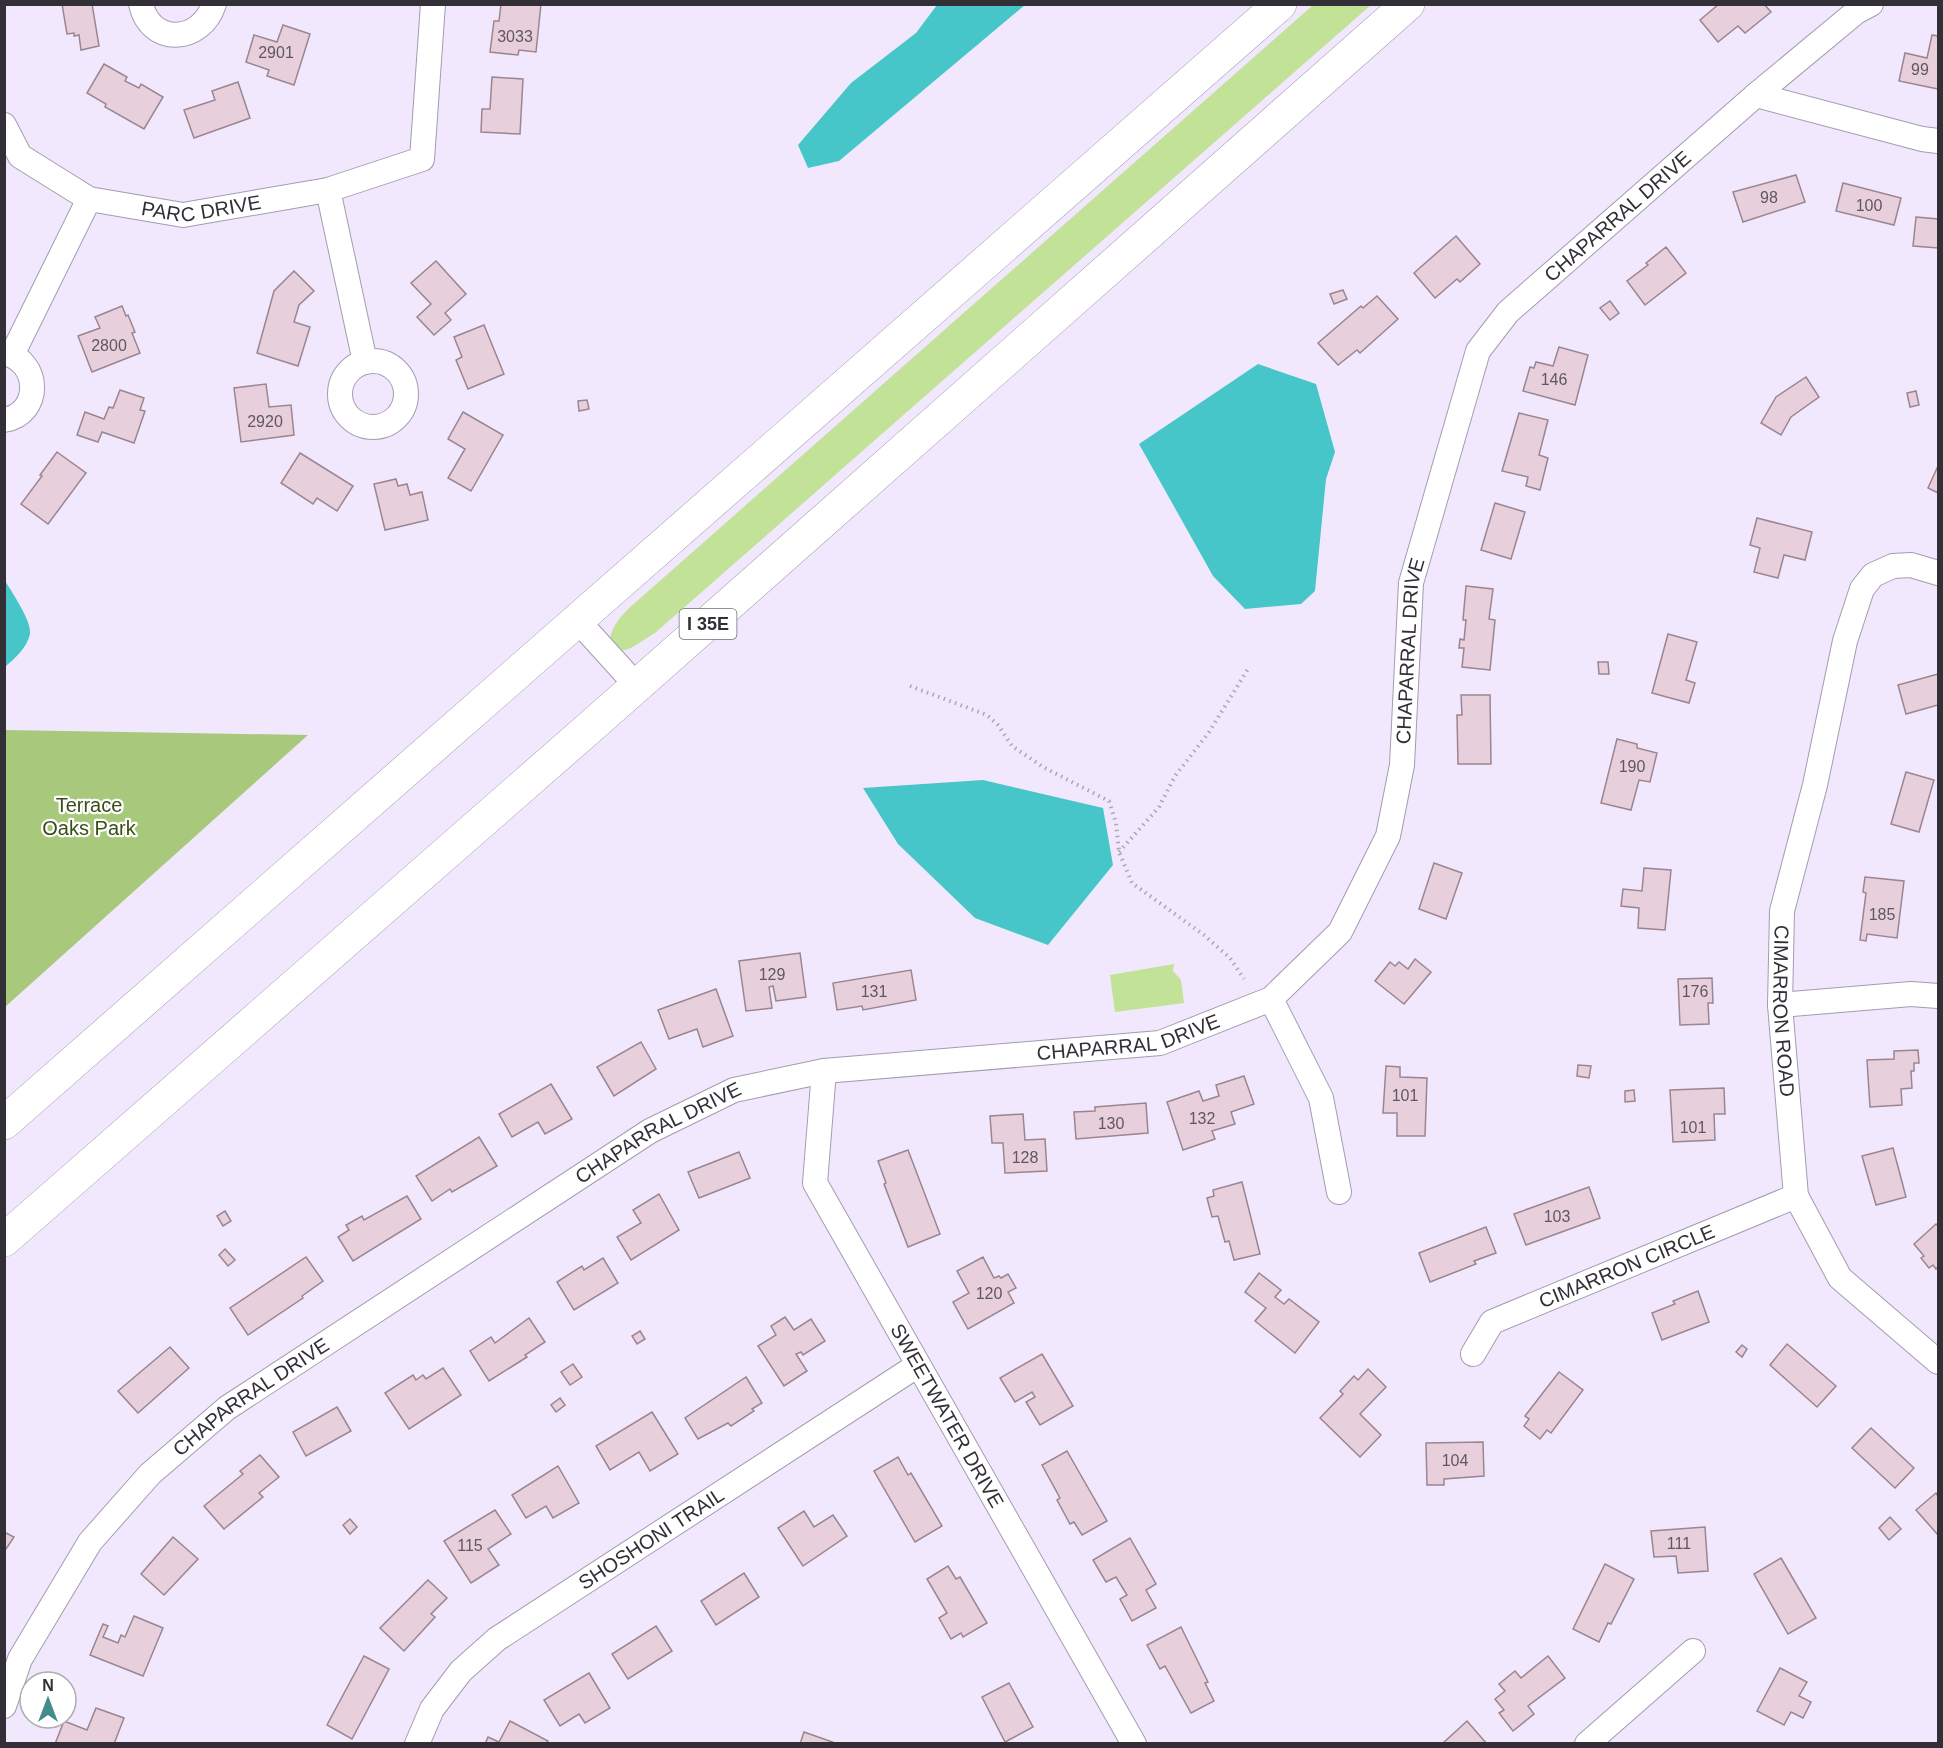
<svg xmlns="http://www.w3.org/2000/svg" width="1943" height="1748" viewBox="0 0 1943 1748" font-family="Arial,sans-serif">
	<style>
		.green { fill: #c2e297 }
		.forest { fill: #a8c97b }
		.water { fill: #46c6c8 }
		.building { fill: #e7d0dc; stroke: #9a8590; stroke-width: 1.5 }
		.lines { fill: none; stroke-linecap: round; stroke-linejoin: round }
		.minor-casing { stroke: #a49caf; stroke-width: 26 }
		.highway-casing { stroke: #a49caf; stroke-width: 34 }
		.path { stroke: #ada6b6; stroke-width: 4; stroke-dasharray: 1.5 4.5; stroke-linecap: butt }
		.minor { stroke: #fff; stroke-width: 24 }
		.highway { stroke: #fff; stroke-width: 33 }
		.labels { text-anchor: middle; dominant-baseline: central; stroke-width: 4.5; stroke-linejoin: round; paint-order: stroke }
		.number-label { font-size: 16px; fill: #605760 }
		.shield { fill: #fff; stroke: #706d73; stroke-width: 1.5 }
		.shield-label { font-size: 18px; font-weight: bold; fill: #332f37 }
		.street-label { font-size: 20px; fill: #332f37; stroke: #fff }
		.park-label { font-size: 20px; fill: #394e16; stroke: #fff }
	</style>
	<rect width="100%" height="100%" fill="#f1e8fd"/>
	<g class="green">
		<path d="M 1313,5 L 1371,5 L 655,633 L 631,648 L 618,652 L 609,642 C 612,627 618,619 628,609 Z"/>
		<path d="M 1174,964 L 1173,971 L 1181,980 L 1184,1003 L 1115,1012 L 1110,975 Z"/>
	</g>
	<path class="forest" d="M 5,730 L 308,735 L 5,1007 Z"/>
	<g class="water">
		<path d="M 937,5 L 1025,5 L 839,161 L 808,168 L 798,145 L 851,83 L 916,33 Z"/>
		<path d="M 1258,364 L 1316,384 L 1335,452 L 1326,479 L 1315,591 L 1301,604 L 1245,609 L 1213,576 L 1139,444 Z"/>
		<path d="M 4,579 C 11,591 32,621 30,634 C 27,648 14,659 5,667 Z"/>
		<path d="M 983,780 L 1103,808 L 1113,865 L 1048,945 L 975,918 L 898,844 L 863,788 Z"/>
	</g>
	<g class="building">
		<path d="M 62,4 L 92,4 L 99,46 L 81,50 L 79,35 L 74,36 L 74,33 L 67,34 Z"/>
		<path d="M 501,4 L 541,4 L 536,52 L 519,50 L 518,55 L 490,52 L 494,21 L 499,21 Z"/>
		<path d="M 1719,4 L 1764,4 L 1771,12 L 1745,33 L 1738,26 L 1718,42 L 1700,20 Z"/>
		<path d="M 283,25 L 310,34 L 294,85 L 267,76 L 269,70 L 246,62 L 254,35 L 277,42 Z"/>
		<path d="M 1932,35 L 1938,36 L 1938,89 L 1899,81 L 1905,53 L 1927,58 Z"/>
		<path d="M 104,64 L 127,77 L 125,81 L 139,88 L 141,84 L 163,97 L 144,129 L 105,107 L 106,104 L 87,93 Z"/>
		<path d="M 492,77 L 523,79 L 520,134 L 481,132 L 482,109 L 490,109 Z"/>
		<path d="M 238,82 L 250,118 L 194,138 L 184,110 L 215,100 L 212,91 Z"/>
		<path d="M 1796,175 L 1805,202 L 1743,222 L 1733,192 Z"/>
		<path d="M 1843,183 L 1901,198 L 1894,225 L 1836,211 Z"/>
		<path d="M 1916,217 L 1938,219 L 1938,248 L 1913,246 Z"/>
		<path d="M 1456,236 L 1480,264 L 1460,282 L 1457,279 L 1435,298 L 1414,273 Z"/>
		<path d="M 1666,247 L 1686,273 L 1645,305 L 1627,281 L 1648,265 L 1646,263 Z"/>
		<path d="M 436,261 L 466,294 L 445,313 L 451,320 L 434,335 L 417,317 L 431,304 L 411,283 Z"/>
		<path d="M 294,271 L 314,291 L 299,305 L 294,322 L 310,327 L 298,366 L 257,353 L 274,291 Z"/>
		<path d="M 1343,290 L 1347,299 L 1334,304 L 1330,294 Z"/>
		<path d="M 1377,296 L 1398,319 L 1360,353 L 1357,350 L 1338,365 L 1318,343 L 1361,306 L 1363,308 Z"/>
		<path d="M 1610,301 L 1619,313 L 1610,320 L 1600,308 Z"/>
		<path d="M 122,306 L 126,316 L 128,315 L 135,332 L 132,333 L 140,353 L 92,372 L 78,336 L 100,328 L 95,317 Z"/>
		<path d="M 484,325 L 504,374 L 468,389 L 456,360 L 462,357 L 454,337 Z"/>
		<path d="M 1559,347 L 1588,355 L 1575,405 L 1523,391 L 1530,367 L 1534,368 L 1536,362 L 1553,366 Z"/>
		<path d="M 1806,377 L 1819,397 L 1791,417 L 1781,435 L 1761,423 L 1776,397 Z"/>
		<path d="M 266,384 L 269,407 L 291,405 L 294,435 L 241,442 L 234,388 Z"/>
		<path d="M 120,390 L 144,398 L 140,410 L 145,411 L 134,443 L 102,432 L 98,442 L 77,435 L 85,412 L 104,419 L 109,407 L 113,408 Z"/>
		<path d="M 1916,391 L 1919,405 L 1910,407 L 1907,393 Z"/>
		<path d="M 587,400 L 589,409 L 579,411 L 578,401 Z"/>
		<path d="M 463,412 L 503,435 L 471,491 L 448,478 L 465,449 L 448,439 Z"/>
		<path d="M 1519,413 L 1548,420 L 1539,455 L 1548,458 L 1540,490 L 1526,486 L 1528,477 L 1502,471 Z"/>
		<path d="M 57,452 L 86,473 L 48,524 L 21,504 L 42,476 L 40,475 Z"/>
		<path d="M 300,453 L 353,486 L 337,511 L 317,498 L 313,504 L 281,483 Z"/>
		<path d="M 1938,466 L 1938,493 L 1928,488 Z"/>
		<path d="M 396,479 L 398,486 L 407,484 L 410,495 L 422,492 L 428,520 L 385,530 L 374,484 Z"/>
		<path d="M 1495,503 L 1525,512 L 1511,559 L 1481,550 Z"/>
		<path d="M 1757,518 L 1812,532 L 1805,560 L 1784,555 L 1778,578 L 1754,572 L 1760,548 L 1750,545 Z"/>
		<path d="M 1466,586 L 1493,589 L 1489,619 L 1495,620 L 1490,670 L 1462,667 L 1464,648 L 1459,648 L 1460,639 L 1464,640 L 1466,620 L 1463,620 Z"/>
		<path d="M 1668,634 L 1697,642 L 1686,680 L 1695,683 L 1689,703 L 1652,693 Z"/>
		<path d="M 1598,662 L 1608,662 L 1609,674 L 1599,674 Z"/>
		<path d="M 1938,674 L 1938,705 L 1906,714 L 1898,685 Z"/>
		<path d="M 1461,695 L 1490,695 L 1491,764 L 1458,764 L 1457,715 L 1462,715 Z"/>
		<path d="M 1617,739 L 1637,744 L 1637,748 L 1657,753 L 1650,782 L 1639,780 L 1631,810 L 1601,803 Z"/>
		<path d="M 1906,772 L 1934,780 L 1919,832 L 1891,824 Z"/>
		<path d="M 1434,863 L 1462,873 L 1446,919 L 1419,909 Z"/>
		<path d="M 1644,868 L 1671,870 L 1665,930 L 1638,928 L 1639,908 L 1621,906 L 1623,889 L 1642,891 Z"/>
		<path d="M 1865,877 L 1904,881 L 1897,938 L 1867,934 L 1866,941 L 1860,940 L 1866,893 L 1863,892 Z"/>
		<path d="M 800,953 L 806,997 L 776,1001 L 773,986 L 769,987 L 772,1008 L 746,1011 L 739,961 Z"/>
		<path d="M 1415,959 L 1431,972 L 1404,1004 L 1375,981 L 1390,962 L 1395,966 L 1399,962 L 1408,969 Z"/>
		<path d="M 911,970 L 916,1000 L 863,1010 L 862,1006 L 837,1010 L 833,983 Z"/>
		<path d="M 1712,978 L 1713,1003 L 1708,1003 L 1709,1024 L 1680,1025 L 1678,979 Z"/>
		<path d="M 716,989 L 733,1036 L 703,1047 L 697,1029 L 669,1039 L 658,1010 Z"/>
		<path d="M 641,1042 L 656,1069 L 614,1096 L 597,1067 Z"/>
		<path d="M 1918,1050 L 1919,1063 L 1914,1063 L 1914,1071 L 1911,1071 L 1912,1088 L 1901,1089 L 1902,1105 L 1870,1107 L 1867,1060 L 1894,1059 L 1894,1051 Z"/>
		<path d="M 1578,1065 L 1591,1066 L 1589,1078 L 1577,1076 Z"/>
		<path d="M 1386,1066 L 1400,1067 L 1400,1077 L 1427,1078 L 1425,1136 L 1397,1136 L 1397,1113 L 1383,1113 Z"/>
		<path d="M 1244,1076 L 1254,1104 L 1231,1112 L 1235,1124 L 1212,1131 L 1215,1139 L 1183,1150 L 1167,1102 L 1199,1091 L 1203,1101 L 1219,1096 L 1216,1085 Z"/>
		<path d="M 551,1084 L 572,1119 L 545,1134 L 538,1122 L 512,1137 L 499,1114 Z"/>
		<path d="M 1724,1088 L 1725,1114 L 1714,1114 L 1715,1140 L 1673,1142 L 1670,1090 Z"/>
		<path d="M 1634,1090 L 1635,1101 L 1625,1102 L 1625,1091 Z"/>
		<path d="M 1146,1103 L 1148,1133 L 1076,1139 L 1074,1112 L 1095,1111 L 1095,1107 Z"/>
		<path d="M 1023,1114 L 1025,1140 L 1045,1139 L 1047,1171 L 1005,1173 L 1003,1143 L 992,1143 L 990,1116 Z"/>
		<path d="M 479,1137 L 497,1166 L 452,1192 L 450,1189 L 432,1201 L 416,1176 Z"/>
		<path d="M 1893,1148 L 1906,1197 L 1876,1205 L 1862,1156 Z"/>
		<path d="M 908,1150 L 940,1234 L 908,1247 L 884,1184 L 886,1183 L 878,1161 Z"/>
		<path d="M 739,1152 L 750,1178 L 699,1198 L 688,1172 Z"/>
		<path d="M 1242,1182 L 1260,1254 L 1234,1260 L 1229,1241 L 1225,1242 L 1218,1216 L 1212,1217 L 1207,1198 L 1214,1196 L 1213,1190 Z"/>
		<path d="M 1589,1187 L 1600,1218 L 1526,1245 L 1514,1214 Z"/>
		<path d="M 659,1194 L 679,1230 L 631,1260 L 617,1237 L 641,1223 L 633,1210 Z"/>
		<path d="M 407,1196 L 421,1219 L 353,1261 L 338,1237 L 349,1230 L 346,1225 L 362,1216 L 364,1220 Z"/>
		<path d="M 225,1211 L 231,1221 L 223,1226 L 217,1216 Z"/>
		<path d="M 1936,1224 L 1938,1226 L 1938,1267 L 1936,1269 L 1933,1265 L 1929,1268 L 1921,1258 L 1924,1256 L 1914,1244 Z"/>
		<path d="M 1486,1227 L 1496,1253 L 1474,1261 L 1476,1264 L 1430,1282 L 1419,1253 Z"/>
		<path d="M 225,1249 L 235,1260 L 228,1266 L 219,1255 Z"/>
		<path d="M 306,1257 L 323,1281 L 302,1296 L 303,1298 L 248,1335 L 230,1308 Z"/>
		<path d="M 983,1257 L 994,1278 L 999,1276 L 1001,1278 L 1008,1274 L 1016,1288 L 1008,1292 L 1014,1303 L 968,1329 L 953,1302 L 969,1293 L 957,1271 Z"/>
		<path d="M 603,1258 L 618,1283 L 574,1310 L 557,1282 L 582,1266 L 584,1270 Z"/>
		<path d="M 1259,1273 L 1281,1290 L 1275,1297 L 1284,1304 L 1289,1299 L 1319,1322 L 1295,1353 L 1255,1321 L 1266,1308 L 1245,1292 Z"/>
		<path d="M 1698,1291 L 1709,1322 L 1662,1340 L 1652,1313 L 1675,1304 L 1673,1301 Z"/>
		<path d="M 785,1317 L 794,1330 L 811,1319 L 825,1341 L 803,1355 L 801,1352 L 796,1354 L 807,1371 L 784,1386 L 758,1346 L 776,1335 L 771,1326 Z"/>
		<path d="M 529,1318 L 545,1342 L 525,1355 L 527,1357 L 489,1381 L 470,1351 L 491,1337 L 495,1343 Z"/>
		<path d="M 640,1331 L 645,1339 L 637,1344 L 632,1336 Z"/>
		<path d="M 1787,1344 L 1836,1386 L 1817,1407 L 1770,1365 Z"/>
		<path d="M 1742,1345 L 1747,1349 L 1742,1357 L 1736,1352 Z"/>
		<path d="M 170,1347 L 189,1368 L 138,1413 L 118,1391 Z"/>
		<path d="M 1042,1354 L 1073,1406 L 1040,1425 L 1026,1402 L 1035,1397 L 1032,1392 L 1015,1402 L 1000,1378 Z"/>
		<path d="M 573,1364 L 582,1377 L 570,1385 L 561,1372 Z"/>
		<path d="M 443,1368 L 461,1395 L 409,1429 L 385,1393 L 413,1375 L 416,1380 L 423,1375 L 426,1379 Z"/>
		<path d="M 1368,1369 L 1386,1387 L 1360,1414 L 1381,1435 L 1360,1457 L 1320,1418 L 1343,1394 L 1340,1391 L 1354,1376 L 1358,1380 Z"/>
		<path d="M 1559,1372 L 1583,1390 L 1551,1433 L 1547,1430 L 1540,1439 L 1524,1426 L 1529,1419 L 1525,1416 Z"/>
		<path d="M 746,1377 L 762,1403 L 752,1409 L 754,1411 L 731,1426 L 728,1423 L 698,1439 L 685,1418 Z"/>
		<path d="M 560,1398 L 565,1405 L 556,1412 L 551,1405 Z"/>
		<path d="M 337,1407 L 351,1431 L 306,1456 L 293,1432 Z"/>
		<path d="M 652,1412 L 678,1454 L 650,1471 L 639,1452 L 610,1470 L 596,1446 Z"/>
		<path d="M 1871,1428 L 1914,1468 L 1895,1488 L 1852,1448 Z"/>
		<path d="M 1483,1442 L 1484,1476 L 1444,1479 L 1444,1485 L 1427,1485 L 1426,1443 Z"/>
		<path d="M 1067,1451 L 1107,1521 L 1082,1535 L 1074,1522 L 1070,1524 L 1057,1500 L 1060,1498 L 1042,1465 Z"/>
		<path d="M 260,1455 L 279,1477 L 259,1493 L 263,1497 L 224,1529 L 204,1506 L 243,1474 L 240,1471 Z"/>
		<path d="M 898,1457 L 908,1475 L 911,1473 L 942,1526 L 915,1542 L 874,1471 Z"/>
		<path d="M 558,1466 L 579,1503 L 553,1518 L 546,1506 L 526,1518 L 512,1495 Z"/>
		<path d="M 1936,1493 L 1938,1496 L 1938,1535 L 1916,1510 Z"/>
		<path d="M 495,1510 L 511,1534 L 488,1549 L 499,1565 L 471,1583 L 444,1541 Z"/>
		<path d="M 804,1511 L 814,1527 L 833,1515 L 847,1536 L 803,1566 L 778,1528 Z"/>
		<path d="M 1890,1517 L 1901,1529 L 1889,1540 L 1879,1528 Z"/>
		<path d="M 350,1519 L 357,1527 L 350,1534 L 343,1525 Z"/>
		<path d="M 1705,1527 L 1708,1571 L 1678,1573 L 1676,1556 L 1654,1557 L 1651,1531 Z"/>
		<path d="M 4,1532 L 14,1537 L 4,1552 Z"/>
		<path d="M 173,1537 L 198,1559 L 164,1595 L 141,1574 Z"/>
		<path d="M 1130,1538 L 1156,1584 L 1146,1590 L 1156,1608 L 1132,1621 L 1120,1599 L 1127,1595 L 1116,1577 L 1106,1582 L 1093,1560 Z"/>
		<path d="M 1781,1558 L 1816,1618 L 1788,1634 L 1754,1574 Z"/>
		<path d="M 1605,1564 L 1634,1579 L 1611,1624 L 1608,1623 L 1599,1642 L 1573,1629 Z"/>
		<path d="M 948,1566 L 956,1579 L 960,1577 L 987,1623 L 963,1637 L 961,1633 L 951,1639 L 939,1618 L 947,1613 L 927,1579 Z"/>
		<path d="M 744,1573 L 759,1597 L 716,1625 L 701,1601 Z"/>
		<path d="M 428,1580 L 447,1598 L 431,1614 L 435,1617 L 404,1651 L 380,1628 Z"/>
		<path d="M 134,1616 L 163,1628 L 143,1676 L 90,1655 L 103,1624 L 108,1626 L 103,1637 L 118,1643 L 121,1635 L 125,1637 Z"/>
		<path d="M 656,1626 L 672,1651 L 628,1679 L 612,1654 Z"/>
		<path d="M 1181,1627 L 1208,1682 L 1205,1683 L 1214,1701 L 1191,1713 L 1165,1666 L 1160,1669 L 1147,1645 Z"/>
		<path d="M 364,1656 L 389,1669 L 352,1739 L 327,1725 Z"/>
		<path d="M 1548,1656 L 1565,1678 L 1528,1706 L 1534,1714 L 1513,1731 L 1499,1713 L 1504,1710 L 1495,1699 L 1505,1691 L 1499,1684 L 1515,1671 L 1521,1678 Z"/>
		<path d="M 1780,1668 L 1807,1682 L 1799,1696 L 1811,1702 L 1803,1718 L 1791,1712 L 1784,1725 L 1757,1711 Z"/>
		<path d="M 589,1673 L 610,1708 L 585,1723 L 579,1714 L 560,1726 L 544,1700 Z"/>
		<path d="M 1009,1683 L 1033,1727 L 1005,1742 L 982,1697 Z"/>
		<path d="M 96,1708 L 124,1718 L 114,1744 L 55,1744 L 64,1721 L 87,1730 Z"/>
		<path d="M 510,1721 L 548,1741 L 546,1744 L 485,1744 L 488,1737 L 499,1742 Z"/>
		<path d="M 1467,1721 L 1487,1744 L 1442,1744 Z"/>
		<path d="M 804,1732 L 838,1744 L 800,1744 Z"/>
	</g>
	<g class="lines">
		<g class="minor-casing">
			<g id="minor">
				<path d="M 141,4 C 150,46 201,44 214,4"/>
				<path d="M 1756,95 L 1922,139 L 1938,141"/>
				<path id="s1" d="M 4,125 L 20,156 L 89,199 L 183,215 L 328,190 L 422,159 L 433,4"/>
				<path d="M 328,190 L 365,362"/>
				<path d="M 4,353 C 41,361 42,414 4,420"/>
				<path d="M 12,355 L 89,199"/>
				<circle cx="373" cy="394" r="33"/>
				<path id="s2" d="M 1938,573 L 1911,565 L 1893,566 L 1873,575 L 1862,589 L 1845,641 L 1815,785 L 1782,911 L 1780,1005 L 1796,1196 L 1840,1278 L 1938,1362"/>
				<path d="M 579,622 L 637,686"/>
				<path d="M 1271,999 L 1321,1098 L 1339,1192"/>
				<path d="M 1780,1005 L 1911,994 L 1938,996"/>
				<path id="s3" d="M 824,1071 L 815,1183 L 1134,1744"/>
				<path id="s4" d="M 1473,1354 L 1492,1322 L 1796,1196"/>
				<path id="s5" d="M 4,1706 L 20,1659 L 90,1542 L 150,1474 L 227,1408 L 650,1131 L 734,1090 L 824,1071 L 1160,1043 L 1271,999 L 1340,932 L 1388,836 L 1402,765 L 1411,583 L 1478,351 L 1508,312 L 1756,95 L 1856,12 L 1871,4"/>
				<path id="s6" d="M 417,1744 L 432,1709 L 461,1671 L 497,1639 L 918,1365"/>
				<path d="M 1587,1744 L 1693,1651"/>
			</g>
		</g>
		<g class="highway-casing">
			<g id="highway">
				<path d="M 4,1123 L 1280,4"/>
				<path d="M 4,1240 L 596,722 L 1408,4"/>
			</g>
		</g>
		<g class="path">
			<path d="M 910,686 L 987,715 L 998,725 L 1012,746 L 1043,767 L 1109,801 L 1116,823 L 1119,852 L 1132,883 L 1204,935 L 1230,958 L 1244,979"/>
			<path d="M 1119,852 L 1159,807 L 1175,776 L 1209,732 L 1248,669"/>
		</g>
		<use href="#minor" class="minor"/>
		<use href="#highway" class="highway"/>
	</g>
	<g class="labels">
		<g class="number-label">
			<text x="515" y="36">3033</text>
			<text x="276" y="52">2901</text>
			<text x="1920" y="69">99</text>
			<text x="1769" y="197">98</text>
			<text x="1869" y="205">100</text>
			<text x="109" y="345">2800</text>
			<text x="1554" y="379">146</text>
			<text x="265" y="421">2920</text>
			<text x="1632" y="766">190</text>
			<text x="1882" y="914">185</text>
			<text x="772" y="974">129</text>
			<text x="874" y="991">131</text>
			<text x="1695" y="991">176</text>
			<text x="1405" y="1095">101</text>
			<text x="1202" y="1118">132</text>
			<text x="1111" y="1123">130</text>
			<text x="1693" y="1127">101</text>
			<text x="1025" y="1157">128</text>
			<text x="1557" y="1216">103</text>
			<text x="989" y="1293">120</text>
			<text x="1455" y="1460">104</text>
			<text x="1679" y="1543">111</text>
			<text x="470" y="1545">115</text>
		</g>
		<rect class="shield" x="679.5" y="609" width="57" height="30" rx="4.5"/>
		<g class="shield-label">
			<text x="708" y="624">I 35E</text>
		</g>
		<g class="street-label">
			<text stroke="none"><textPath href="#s1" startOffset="230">PARC DRIVE</textPath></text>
			<text stroke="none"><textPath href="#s5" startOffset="2420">CHAPARRAL DRIVE</textPath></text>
			<text stroke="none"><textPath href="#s5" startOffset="1916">CHAPARRAL DRIVE</textPath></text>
			<text stroke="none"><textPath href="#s2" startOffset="518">CIMARRON ROAD</textPath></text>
			<text stroke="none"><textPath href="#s5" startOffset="1376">CHAPARRAL DRIVE</textPath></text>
			<text stroke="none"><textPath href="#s5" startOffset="890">CHAPARRAL DRIVE</textPath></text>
			<text stroke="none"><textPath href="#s4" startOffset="183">CIMARRON CIRCLE</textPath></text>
			<text stroke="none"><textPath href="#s5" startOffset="404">CHAPARRAL DRIVE</textPath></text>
			<text stroke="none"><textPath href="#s3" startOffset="380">SWEETWATER DRIVE</textPath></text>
			<text stroke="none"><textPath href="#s6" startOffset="318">SHOSHONI TRAIL</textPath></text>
		</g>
		<g class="park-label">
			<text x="89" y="805">Terrace<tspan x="89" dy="23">Oaks Park</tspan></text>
		</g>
	</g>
	<rect width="1943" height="1748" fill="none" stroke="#332f37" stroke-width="12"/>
	<g transform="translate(48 1700)"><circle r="28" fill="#ffffff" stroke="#adacaf" stroke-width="1.5"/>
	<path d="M0-4.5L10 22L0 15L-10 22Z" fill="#448c89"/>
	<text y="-9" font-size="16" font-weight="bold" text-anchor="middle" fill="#332f37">N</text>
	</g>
</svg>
